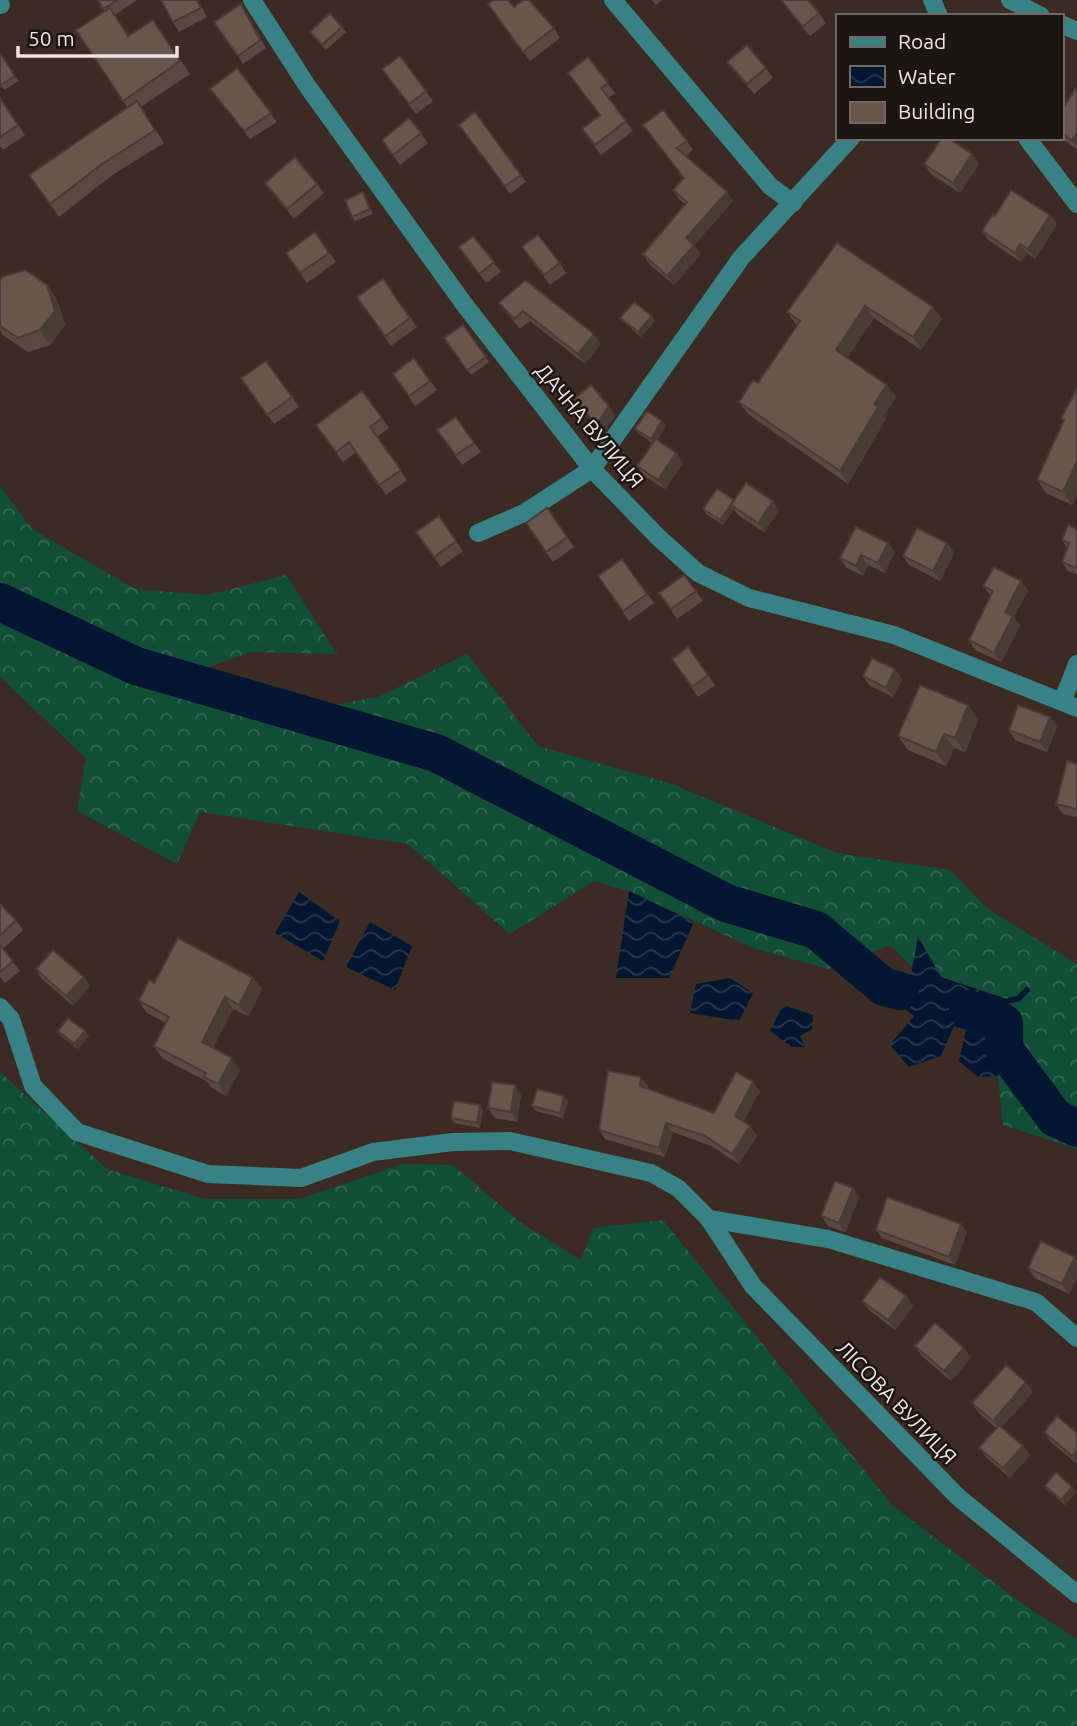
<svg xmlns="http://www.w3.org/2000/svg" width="1077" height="1726" viewBox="0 0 1077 1726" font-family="Ubuntu,sans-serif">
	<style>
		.forest { fill: url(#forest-crowns) }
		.water { fill: url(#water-waves) }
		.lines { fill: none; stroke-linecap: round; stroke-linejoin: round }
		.stream { stroke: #011731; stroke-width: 6 }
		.river { stroke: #011731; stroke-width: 38 }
		.minor { stroke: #388184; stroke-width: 18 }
		.wall { fill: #594a41 }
		.shaded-wall { fill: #493c35 }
		.building { fill: #68564c; stroke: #493c35; stroke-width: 2 }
		.labels { text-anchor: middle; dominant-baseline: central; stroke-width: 5; stroke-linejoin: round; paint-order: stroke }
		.street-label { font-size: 21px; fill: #efe4df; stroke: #1c1511 }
	</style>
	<defs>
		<pattern id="forest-crowns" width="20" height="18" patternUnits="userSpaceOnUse" patternTransform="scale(1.75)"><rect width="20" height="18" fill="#104e37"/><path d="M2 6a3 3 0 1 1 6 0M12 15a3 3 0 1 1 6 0" fill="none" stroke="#336754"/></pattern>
		<pattern id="water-waves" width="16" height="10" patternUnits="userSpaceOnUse" patternTransform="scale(1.75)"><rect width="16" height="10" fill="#011731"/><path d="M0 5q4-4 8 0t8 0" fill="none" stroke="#26394e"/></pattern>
	</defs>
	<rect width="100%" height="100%" fill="#3b2b23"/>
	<g class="forest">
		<path d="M 0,486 L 32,529 L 135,589 L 208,595 L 286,575 L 337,654 L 252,652 L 185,675 L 251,720 L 378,697 L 467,654 L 538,746 L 672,784 L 837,853 L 950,870 L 988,909 L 1077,964 L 1077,1149 L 1003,1125 L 998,1076 L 1026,1051 L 1010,1000 L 941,977 L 919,938 L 912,967 L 890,945 L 828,969 L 753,948 L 629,891 L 594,881 L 510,934 L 408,844 L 200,812 L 177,864 L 77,811 L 86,758 L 0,677 Z"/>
		<path d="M 0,1072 L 107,1169 L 204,1199 L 300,1199 L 402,1164 L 453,1165 L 520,1222 L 581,1260 L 593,1228 L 663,1220 L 892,1505 L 1025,1606 L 1077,1639 L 1077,1726 L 0,1726 Z"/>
	</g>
	<g class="water">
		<path d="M 629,891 L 694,922 L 669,978 L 616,978 Z"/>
		<path d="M 299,892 L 340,921 L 323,961 L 275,933 Z"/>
		<path d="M 370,922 L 412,946 L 395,990 L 346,967 Z"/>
		<path d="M 918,937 L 941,977 L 1010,1000 L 998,1076 L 978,1077 L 959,1061 L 966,1030 L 954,1026 L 941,1056 L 909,1067 L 890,1045 L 914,1016 L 846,965 L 870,964 L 909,984 Z"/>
		<path d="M 730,978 L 753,993 L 739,1021 L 690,1013 L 696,984 Z"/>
		<path d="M 783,1005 L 813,1015 L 812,1029 L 800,1036 L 805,1047 L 792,1047 L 770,1031 Z"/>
	</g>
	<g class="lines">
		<path class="stream" d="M 1010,1000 L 1018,999 L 1027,990"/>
		<g class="river">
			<path d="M 0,602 L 136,666 L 436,753 L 726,903 L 816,930 L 884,987 L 900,991"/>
			<path d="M 968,1009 L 1004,1023 L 1004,1049 L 1055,1118 L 1077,1128"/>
		</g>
		<g class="minor">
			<path d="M 252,0 L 308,87 L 464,304 L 592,469 L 658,537 L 698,573 L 749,598 L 894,635 L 1077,708"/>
			<path d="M 613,0 L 770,186 L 793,203"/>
			<path d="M 932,0 L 939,16"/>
			<path d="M 1010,0 L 1041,16"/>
			<path d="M 0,4 L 1,5"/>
			<path d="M 1061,24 L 1077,31"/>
			<path d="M 1027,138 L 1077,204"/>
			<path d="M 478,533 L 524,513 L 592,469 L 741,258 L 851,138"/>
			<path d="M 1063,700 L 1077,664"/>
			<path d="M 0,1007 L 11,1019 L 33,1086 L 77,1132 L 208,1174 L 301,1178 L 373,1152 L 453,1142 L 510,1141 L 651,1173 L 678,1188 L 709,1219 L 753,1286 L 958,1497 L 1077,1594"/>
			<path d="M 709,1219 L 828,1239 L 1036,1302 L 1077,1338"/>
		</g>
	</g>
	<g class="wall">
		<path d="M 98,0 L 137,0 L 115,15 L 129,36 L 153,20 L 190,74 L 141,107 L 164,143 L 111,176 L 59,217 L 29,175 L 128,108 L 76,30 L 105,11 Z"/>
		<path d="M 198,0 L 207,17 L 179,32 L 173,22 Z"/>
		<path d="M 652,0 L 662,0 L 656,5 Z"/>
		<path d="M 780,0 L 819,13 L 826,23 L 810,36 Z"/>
		<path d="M 241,4 L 246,12 L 266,48 L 243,64 L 214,22 Z"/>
		<path d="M 488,4 L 514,7 L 554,28 L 560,38 L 530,61 Z"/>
		<path d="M 342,27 L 346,32 L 326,50 L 310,32 Z"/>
		<path d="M 0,53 L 19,81 L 4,90 L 0,84 Z"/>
		<path d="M 400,56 L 433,101 L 416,114 L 382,69 Z"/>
		<path d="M 588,57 L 615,93 L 608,98 L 633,131 L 601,155 L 582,129 L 600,116 Z"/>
		<path d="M 727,62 L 766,68 L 773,78 L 754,94 Z"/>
		<path d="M 237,68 L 277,122 L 250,139 L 210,89 Z"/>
		<path d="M 1077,87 L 1077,149 L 1061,138 L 1061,111 Z"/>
		<path d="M 0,98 L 25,135 L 3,150 L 0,146 Z"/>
		<path d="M 475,112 L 526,182 L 510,194 L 459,125 Z"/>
		<path d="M 409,118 L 428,143 L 400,165 L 382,140 Z"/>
		<path d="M 643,125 L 687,141 L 693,150 L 686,156 L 733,201 L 694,245 L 701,254 L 674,285 L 649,264 L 643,254 L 685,204 L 680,200 L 673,190 L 684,179 Z"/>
		<path d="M 924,164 L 979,164 L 960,193 L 931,174 Z"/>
		<path d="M 265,183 L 317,184 L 324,193 L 294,219 Z"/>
		<path d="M 363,192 L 366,197 L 373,214 L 355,221 L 352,217 Z"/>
		<path d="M 1050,215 L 1057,224 L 1035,259 L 1027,253 L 1021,262 L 988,240 L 982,231 L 995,216 Z"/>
		<path d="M 315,232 L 336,262 L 307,283 L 286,253 Z"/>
		<path d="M 473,236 L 501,272 L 486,283 L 459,247 Z"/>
		<path d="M 837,243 L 942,319 L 921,350 L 874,318 L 847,358 L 896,397 L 884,415 L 886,419 L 848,484 L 748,414 L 739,402 L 758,383 L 797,326 L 787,312 Z"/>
		<path d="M 529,257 L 560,263 L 566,273 L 550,285 Z"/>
		<path d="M 383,279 L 417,327 L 391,346 L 357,297 Z"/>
		<path d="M 525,280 L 601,344 L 585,364 L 530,321 L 520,329 L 506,312 L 499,303 Z"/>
		<path d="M 0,281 L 47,285 L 57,300 L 65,325 L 50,345 L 28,352 L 4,336 L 0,331 Z"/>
		<path d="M 652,316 L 655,321 L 641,337 L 624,322 L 620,318 Z"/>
		<path d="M 463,325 L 489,362 L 471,375 L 444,338 Z"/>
		<path d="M 414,358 L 437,390 L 415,406 L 393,374 Z"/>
		<path d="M 266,361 L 299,407 L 274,424 L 241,378 Z"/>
		<path d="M 1077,389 L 1077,493 L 1072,505 L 1046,493 L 1037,480 L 1064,421 L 1061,418 Z"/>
		<path d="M 362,391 L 389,428 L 377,437 L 407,480 L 386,495 L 356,452 L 343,462 L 316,425 Z"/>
		<path d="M 456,417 L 481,452 L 462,465 L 437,430 Z"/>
		<path d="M 662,421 L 666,426 L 657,440 L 676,453 L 683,463 L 665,489 L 644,476 L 637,466 L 653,443 L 639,434 L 635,429 Z"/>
		<path d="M 734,500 L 735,501 L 779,510 L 764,532 L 738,515 L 734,509 L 723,525 L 706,514 L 703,509 Z"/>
		<path d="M 547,508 L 574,547 L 553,562 L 526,523 Z"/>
		<path d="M 439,516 L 463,551 L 441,567 L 416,532 Z"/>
		<path d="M 1077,529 L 1077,574 L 1068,571 L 1062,562 L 1067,548 L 1062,540 Z"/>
		<path d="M 888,543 L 895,552 L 885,573 L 868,565 L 863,576 L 847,568 L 840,558 Z"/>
		<path d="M 947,543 L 954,553 L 940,581 L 909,565 L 903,556 Z"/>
		<path d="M 622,559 L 654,603 L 629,621 L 598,576 Z"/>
		<path d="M 684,575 L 703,601 L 677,619 L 659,593 Z"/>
		<path d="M 1021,581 L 1028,591 L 1014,617 L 1020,625 L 1001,662 L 975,650 L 969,640 L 991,596 L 983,586 Z"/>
		<path d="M 688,647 L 715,685 L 698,697 L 672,659 Z"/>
		<path d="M 895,669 L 902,679 L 893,697 L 870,686 L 863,676 Z"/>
		<path d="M 1050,717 L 1057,727 L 1047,752 L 1015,740 L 1009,730 Z"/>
		<path d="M 978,720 L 965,752 L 954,748 L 946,766 L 908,750 L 898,736 Z"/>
		<path d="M 1077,764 L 1077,817 L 1063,814 L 1056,804 Z"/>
		<path d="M 0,904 L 16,920 L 23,930 L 3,949 L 20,971 L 5,983 L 0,977 Z"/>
		<path d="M 36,969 L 84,977 L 90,986 L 73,1006 L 42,979 Z"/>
		<path d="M 253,978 L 262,990 L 248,1016 L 233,1009 L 213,1048 L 240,1070 L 226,1096 L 212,1088 L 206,1081 L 162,1058 L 154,1046 L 166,1023 L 147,1013 L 139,1001 L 154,983 Z"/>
		<path d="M 58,1031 L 85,1031 L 89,1036 L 78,1049 L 61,1036 Z"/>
		<path d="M 648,1086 L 647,1089 L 714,1113 L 760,1091 L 743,1122 L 750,1126 L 757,1136 L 739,1164 L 711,1146 L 673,1132 L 665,1157 L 605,1139 L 599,1130 Z"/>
		<path d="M 521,1095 L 517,1122 L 495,1118 L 488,1108 Z"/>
		<path d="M 564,1096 L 568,1101 L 563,1118 L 536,1111 L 532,1106 Z"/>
		<path d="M 483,1110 L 480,1128 L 454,1123 L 451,1118 Z"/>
		<path d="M 853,1188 L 859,1198 L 845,1232 L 828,1226 L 821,1216 Z"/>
		<path d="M 876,1230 L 967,1232 L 955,1265 L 882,1238 Z"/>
		<path d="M 1075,1257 L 1077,1260 L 1077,1277 L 1069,1294 L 1035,1278 L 1028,1268 Z"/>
		<path d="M 906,1296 L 913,1306 L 895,1330 L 869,1310 L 862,1301 Z"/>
		<path d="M 915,1346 L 964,1348 L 971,1358 L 951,1381 L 922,1356 Z"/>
		<path d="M 1033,1392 L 1002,1427 L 1023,1446 L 1030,1455 L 1010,1478 L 986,1457 L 979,1448 L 996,1428 L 979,1413 L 972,1403 Z"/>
		<path d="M 1044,1432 L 1077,1433 L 1077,1464 L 1051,1442 Z"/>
		<path d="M 1045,1486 L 1072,1487 L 1076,1492 L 1065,1505 L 1048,1490 Z"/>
	</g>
	<g class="shaded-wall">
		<path d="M 241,4 L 246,12 L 266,48 L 260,40 Z"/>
		<path d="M 1077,133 L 1077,147 L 1072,140 Z"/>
		<path d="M 972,154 L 979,164 L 960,193 L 953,183 Z"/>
		<path d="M 727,192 L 733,201 L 694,245 L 701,254 L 674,285 L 667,276 L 686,238 Z"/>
		<path d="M 1050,215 L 1057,224 L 1035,259 L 1028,249 Z"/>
		<path d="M 1020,244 L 1027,253 L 1021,262 L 1015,253 Z"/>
		<path d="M 47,285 L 57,300 L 65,325 L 50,345 L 40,330 Z"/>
		<path d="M 865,306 L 874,318 L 844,363 L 836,350 Z"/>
		<path d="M 933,307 L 942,319 L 921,350 L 913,337 Z"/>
		<path d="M 652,316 L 655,321 L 641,337 L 638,332 Z"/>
		<path d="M 594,334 L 601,344 L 585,364 L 578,354 Z"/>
		<path d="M 887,385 L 896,397 L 884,415 L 886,419 L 848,484 L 840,471 L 874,404 Z"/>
		<path d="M 609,406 L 615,416 L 603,434 L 596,425 Z"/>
		<path d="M 662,421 L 666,426 L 654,444 L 651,439 Z"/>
		<path d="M 676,453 L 683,463 L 665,489 L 658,480 Z"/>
		<path d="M 1077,461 L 1077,493 L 1072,505 L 1063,492 Z"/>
		<path d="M 734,500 L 737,505 L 731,505 L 734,509 L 723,525 L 720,520 Z"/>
		<path d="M 773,501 L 779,510 L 764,532 L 758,523 Z"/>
		<path d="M 888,543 L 895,552 L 885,573 L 878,563 Z"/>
		<path d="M 947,543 L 954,553 L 940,581 L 933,571 Z"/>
		<path d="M 861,555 L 868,565 L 863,576 L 856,566 Z"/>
		<path d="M 1021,581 L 1028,591 L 1014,617 L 1020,625 L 1001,662 L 994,653 L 1005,612 Z"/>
		<path d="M 895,669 L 902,679 L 893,697 L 886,688 Z"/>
		<path d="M 968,705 L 978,720 L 965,752 L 955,738 Z"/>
		<path d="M 1050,717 L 1057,727 L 1047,752 L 1040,742 Z"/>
		<path d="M 944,734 L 954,748 L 946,766 L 936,752 Z"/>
		<path d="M 84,977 L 90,986 L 73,1006 L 66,996 Z"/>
		<path d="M 253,978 L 262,990 L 248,1016 L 239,1005 Z"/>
		<path d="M 225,997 L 233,1009 L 210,1054 L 202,1042 Z"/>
		<path d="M 85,1031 L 89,1036 L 78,1049 L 74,1044 Z"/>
		<path d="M 232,1058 L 240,1070 L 226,1096 L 218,1084 Z"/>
		<path d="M 641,1077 L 648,1086 L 646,1095 L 640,1086 Z"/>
		<path d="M 753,1082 L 760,1091 L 741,1126 L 735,1116 Z"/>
		<path d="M 515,1085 L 521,1095 L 517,1122 L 511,1112 Z"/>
		<path d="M 564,1096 L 568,1101 L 563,1118 L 560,1113 Z"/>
		<path d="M 480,1105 L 483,1110 L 480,1128 L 477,1123 Z"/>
		<path d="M 666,1123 L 673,1132 L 665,1157 L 659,1148 Z"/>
		<path d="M 750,1126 L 757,1136 L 739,1164 L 732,1154 Z"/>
		<path d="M 853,1188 L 859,1198 L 845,1232 L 839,1223 Z"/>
		<path d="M 961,1224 L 967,1232 L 955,1265 L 949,1257 Z"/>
		<path d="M 1075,1257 L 1077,1260 L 1077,1277 L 1069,1294 L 1062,1284 Z"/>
		<path d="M 906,1296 L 913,1306 L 895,1330 L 888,1320 Z"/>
		<path d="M 964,1348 L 971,1358 L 951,1381 L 944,1371 Z"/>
		<path d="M 1026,1382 L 1033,1392 L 999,1430 L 993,1421 Z"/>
		<path d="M 1023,1446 L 1030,1455 L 1010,1478 L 1003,1468 Z"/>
		<path d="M 1077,1450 L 1077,1464 L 1072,1456 Z"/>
		<path d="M 1072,1487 L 1076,1492 L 1065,1505 L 1061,1500 Z"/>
	</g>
	<g class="building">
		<path d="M 98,0 L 117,0 L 103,9 Z"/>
		<path d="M 161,0 L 197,0 L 201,8 L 173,22 Z"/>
		<path d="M 493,0 L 508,0 L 514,7 L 524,0 L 529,0 L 554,28 L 523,52 L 488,4 Z"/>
		<path d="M 781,0 L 808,0 L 819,13 L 803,27 Z"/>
		<path d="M 241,4 L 260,40 L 238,56 L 214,22 Z"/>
		<path d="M 110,8 L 128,36 L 153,20 L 180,61 L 123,101 L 76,30 Z"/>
		<path d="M 330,13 L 342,27 L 322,45 L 310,32 Z"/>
		<path d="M 747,45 L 766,68 L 747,84 L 727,62 Z"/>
		<path d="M 0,53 L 15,76 L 1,85 L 0,84 Z"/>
		<path d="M 400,56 L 426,91 L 409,104 L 382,69 Z"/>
		<path d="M 588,57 L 608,83 L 601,88 L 626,121 L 595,145 L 582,129 L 600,115 L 568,73 Z"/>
		<path d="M 237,68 L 271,113 L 244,131 L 210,89 Z"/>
		<path d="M 1077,87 L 1077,133 L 1072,140 L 1061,133 L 1061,111 Z"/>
		<path d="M 0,98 L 18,125 L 0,137 Z"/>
		<path d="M 137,101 L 155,130 L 102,164 L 50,204 L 29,175 Z"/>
		<path d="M 663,110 L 687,141 L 677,148 L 727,192 L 686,238 L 694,245 L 667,276 L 643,254 L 687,202 L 673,190 L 684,178 L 643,125 Z"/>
		<path d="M 475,112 L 521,175 L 505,186 L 459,125 Z"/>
		<path d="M 409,118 L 421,133 L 393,155 L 382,140 Z"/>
		<path d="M 942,138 L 948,138 L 972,154 L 953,183 L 924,164 Z"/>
		<path d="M 295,157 L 317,184 L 287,209 L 265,183 Z"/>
		<path d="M 1011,190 L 1050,215 L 1028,249 L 1020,244 L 1015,253 L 982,231 L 993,214 L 995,216 Z"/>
		<path d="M 363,192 L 370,209 L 352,217 L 345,200 Z"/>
		<path d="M 315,232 L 329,253 L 300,273 L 286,253 Z"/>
		<path d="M 538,235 L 560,263 L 544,275 L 522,247 Z"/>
		<path d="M 473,236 L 494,262 L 479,274 L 459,247 Z"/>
		<path d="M 837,243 L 933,307 L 913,337 L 865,306 L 836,350 L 887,385 L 874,404 L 878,407 L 840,471 L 739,402 L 753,380 L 758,383 L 800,321 L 787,312 Z"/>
		<path d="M 25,270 L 47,285 L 55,311 L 40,330 L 18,338 L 0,326 L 0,281 L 2,277 Z"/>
		<path d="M 383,279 L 410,318 L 385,336 L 357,297 Z"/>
		<path d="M 525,280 L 594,334 L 578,354 L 523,311 L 514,319 L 499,303 Z"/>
		<path d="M 634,302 L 652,316 L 638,332 L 620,318 Z"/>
		<path d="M 463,325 L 486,357 L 467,370 L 444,338 Z"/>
		<path d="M 414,358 L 430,381 L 409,396 L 393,374 Z"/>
		<path d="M 266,361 L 292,397 L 267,415 L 241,378 Z"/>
		<path d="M 591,385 L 609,406 L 596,425 L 575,398 Z"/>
		<path d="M 1077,389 L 1077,461 L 1063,492 L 1037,480 L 1064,420 L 1061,418 Z"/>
		<path d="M 362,391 L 382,418 L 370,427 L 401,470 L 379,485 L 349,442 L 336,452 L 316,425 Z"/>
		<path d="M 647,411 L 662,421 L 651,439 L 635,429 Z"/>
		<path d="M 456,417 L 474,443 L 456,455 L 437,430 Z"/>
		<path d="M 656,439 L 676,453 L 658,480 L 637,466 Z"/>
		<path d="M 746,483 L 773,501 L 758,523 L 731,505 Z"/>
		<path d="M 717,489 L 734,500 L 720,520 L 703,509 Z"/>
		<path d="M 547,508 L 567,537 L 546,552 L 526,523 Z"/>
		<path d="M 439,516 L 456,541 L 434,557 L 416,532 Z"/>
		<path d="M 1068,525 L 1077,529 L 1077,568 L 1062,562 L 1069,543 L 1062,540 Z"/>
		<path d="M 856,527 L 888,543 L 878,563 L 861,555 L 856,566 L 840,558 Z"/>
		<path d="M 917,528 L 947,543 L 933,571 L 903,556 Z"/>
		<path d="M 622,559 L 647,594 L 623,611 L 598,576 Z"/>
		<path d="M 994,567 L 1021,581 L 1005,612 L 1013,616 L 994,653 L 969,640 L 993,591 L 983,586 Z"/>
		<path d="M 684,575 L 696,591 L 671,609 L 659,593 Z"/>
		<path d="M 688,647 L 708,675 L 692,687 L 672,659 Z"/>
		<path d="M 872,658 L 895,669 L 886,688 L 863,676 Z"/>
		<path d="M 920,685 L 968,705 L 955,738 L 944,734 L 936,752 L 898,736 Z"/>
		<path d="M 1018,705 L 1050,717 L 1040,742 L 1009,730 Z"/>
		<path d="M 1067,761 L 1077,764 L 1077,809 L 1056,804 Z"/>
		<path d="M 0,904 L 16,920 L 0,936 Z"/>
		<path d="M 178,938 L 253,978 L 239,1005 L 225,997 L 202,1042 L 232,1058 L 218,1084 L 204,1077 L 206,1073 L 154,1046 L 169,1017 L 139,1001 L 149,980 L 154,983 Z"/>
		<path d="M 0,945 L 13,961 L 0,972 Z"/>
		<path d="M 53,950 L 84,977 L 66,996 L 36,969 Z"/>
		<path d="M 68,1018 L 85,1031 L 74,1044 L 58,1031 Z"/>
		<path d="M 608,1071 L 641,1077 L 640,1086 L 714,1113 L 736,1072 L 753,1082 L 735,1116 L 750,1126 L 732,1154 L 705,1136 L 666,1123 L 659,1148 L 599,1130 Z"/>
		<path d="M 492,1082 L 515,1085 L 511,1112 L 488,1108 Z"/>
		<path d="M 537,1089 L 564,1096 L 560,1113 L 532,1106 Z"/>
		<path d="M 454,1101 L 480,1105 L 477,1123 L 451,1118 Z"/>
		<path d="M 835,1181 L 853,1188 L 839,1223 L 821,1216 Z"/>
		<path d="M 887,1197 L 961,1224 L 949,1257 L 876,1230 Z"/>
		<path d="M 1041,1241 L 1075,1257 L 1062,1284 L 1028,1268 Z"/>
		<path d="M 880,1277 L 906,1296 L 888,1320 L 862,1301 Z"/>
		<path d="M 935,1323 L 964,1348 L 944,1371 L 915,1346 Z"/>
		<path d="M 1006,1365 L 1026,1382 L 993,1421 L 972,1403 Z"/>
		<path d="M 1057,1416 L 1077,1433 L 1077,1450 L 1072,1456 L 1044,1432 Z"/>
		<path d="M 999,1425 L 1023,1446 L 1003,1468 L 979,1448 Z"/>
		<path d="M 1056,1472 L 1072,1487 L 1061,1500 L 1045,1486 Z"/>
	</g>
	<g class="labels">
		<g class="street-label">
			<text transform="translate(590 425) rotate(50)">ДАЧНА ВУЛИЦЯ</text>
			<text transform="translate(897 1402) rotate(46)">ЛІСОВА ВУЛИЦЯ</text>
		</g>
	</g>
	<rect x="836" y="14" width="228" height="126" fill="#1c1511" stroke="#706863" stroke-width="2"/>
	<rect x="850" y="37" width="35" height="10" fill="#388184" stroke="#706863" stroke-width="2"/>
	<text x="898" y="49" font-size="21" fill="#efe4df">Road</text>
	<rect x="850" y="66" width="35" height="21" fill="url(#water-waves)" stroke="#706863" stroke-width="2"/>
	<text x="898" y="84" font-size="21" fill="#efe4df">Water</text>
	<rect x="850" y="102" width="35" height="21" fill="#68564c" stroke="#706863" stroke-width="2"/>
	<text x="898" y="119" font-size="21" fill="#efe4df">Building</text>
	<path d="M18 46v10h159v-10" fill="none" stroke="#efe4df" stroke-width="3.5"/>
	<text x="28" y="46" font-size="21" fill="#efe4df" stroke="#1c1511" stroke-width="5" paint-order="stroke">50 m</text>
</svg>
